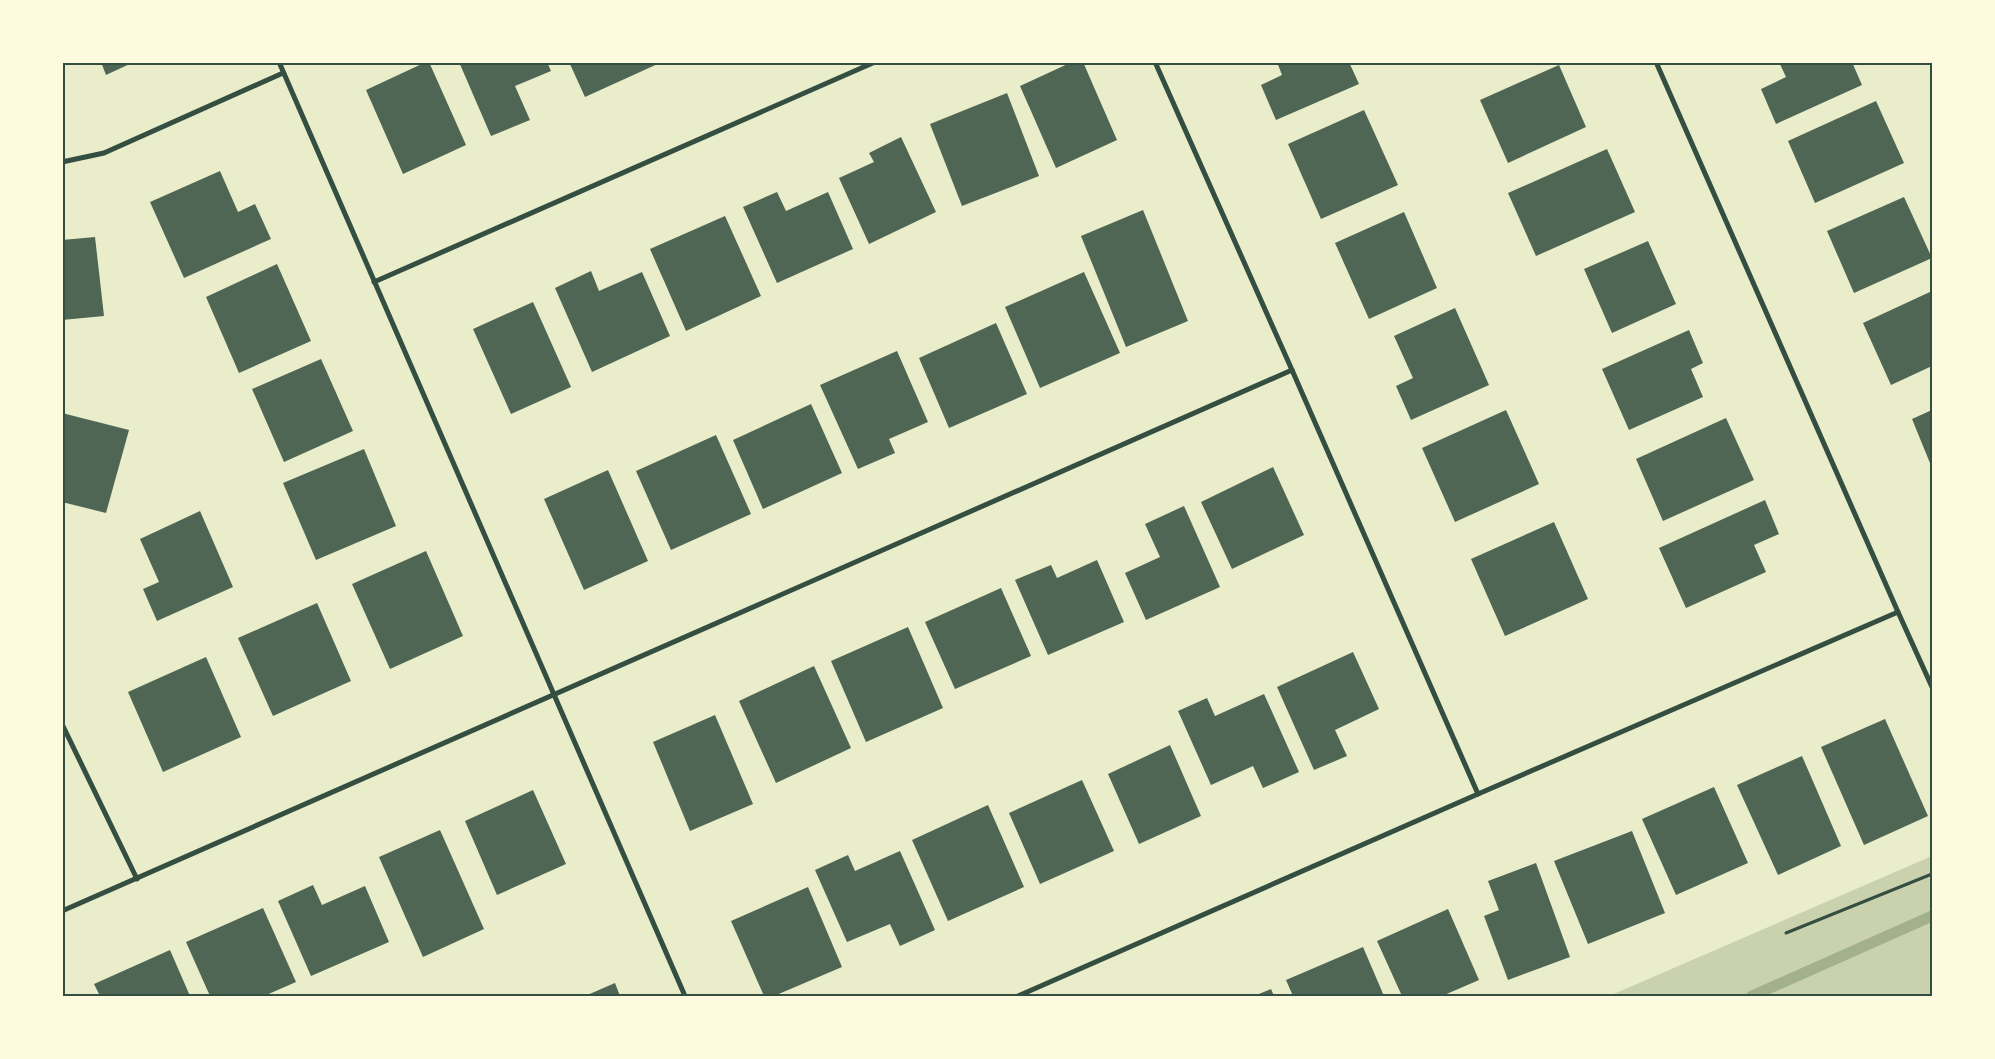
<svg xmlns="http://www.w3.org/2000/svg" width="1995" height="1059" viewBox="0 0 1995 1059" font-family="'Asap Condensed',sans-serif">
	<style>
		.green { fill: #cad2ad }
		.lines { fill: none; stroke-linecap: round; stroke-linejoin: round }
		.stream { stroke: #a3b18a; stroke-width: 11 }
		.building { fill: #4f6655 }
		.path { stroke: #344e41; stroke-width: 3 }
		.minor { stroke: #344e41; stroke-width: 5 }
		.neatline { fill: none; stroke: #344e41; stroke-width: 2 }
	</style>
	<rect width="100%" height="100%" fill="#e9edc9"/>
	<path class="green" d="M 1932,856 L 1932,996 L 1609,996 Z"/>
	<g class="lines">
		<path class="stream" d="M 1752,996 L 1932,916"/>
	</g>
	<g class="building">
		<path d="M 101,62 L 134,62 L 106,75 Z"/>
		<path d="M 426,62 L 429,62 L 466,145 L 403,174 L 366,90 Z"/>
		<path d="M 459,62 L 547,62 L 551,71 L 515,86 L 530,120 L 491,136 Z"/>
		<path d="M 569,62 L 662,62 L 585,97 Z"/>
		<path d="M 1072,62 L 1083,62 L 1117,140 L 1056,168 L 1020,86 Z"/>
		<path d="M 1277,62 L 1349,62 L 1359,84 L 1276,120 L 1261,85 L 1282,75 Z"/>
		<path d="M 1779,62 L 1852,62 L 1862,85 L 1776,124 L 1761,89 L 1786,77 Z"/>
		<path d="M 1559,65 L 1586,127 L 1508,163 L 1480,100 Z"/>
		<path d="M 1007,93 L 1039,176 L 962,206 L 930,124 Z"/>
		<path d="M 1876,101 L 1904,163 L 1815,203 L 1788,141 Z"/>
		<path d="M 1364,110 L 1398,185 L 1321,219 L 1288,144 Z"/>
		<path d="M 901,137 L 936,212 L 869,244 L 839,178 L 874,162 L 869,153 Z"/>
		<path d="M 1607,149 L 1635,212 L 1536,256 L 1508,193 Z"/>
		<path d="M 220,171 L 238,212 L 255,204 L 271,239 L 184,278 L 150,202 Z"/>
		<path d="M 777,192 L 786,211 L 828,192 L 853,249 L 777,283 L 743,207 Z"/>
		<path d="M 1904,197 L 1932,258 L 1854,293 L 1827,231 Z"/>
		<path d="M 1143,210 L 1188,321 L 1126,347 L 1081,236 Z"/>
		<path d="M 1404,212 L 1437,288 L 1369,319 L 1335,243 Z"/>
		<path d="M 725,216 L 761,296 L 686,331 L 650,249 Z"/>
		<path d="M 95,237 L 104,316 L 62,320 L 62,240 Z"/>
		<path d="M 1648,241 L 1676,304 L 1612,333 L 1584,269 Z"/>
		<path d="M 277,264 L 311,341 L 239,373 L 206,297 Z"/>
		<path d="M 591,271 L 599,291 L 642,272 L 670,336 L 592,372 L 555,288 Z"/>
		<path d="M 1084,272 L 1120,353 L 1040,388 L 1005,307 Z"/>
		<path d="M 1932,291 L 1932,366 L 1891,385 L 1863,323 Z"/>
		<path d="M 533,302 L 571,387 L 511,414 L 473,329 Z"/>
		<path d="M 1455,308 L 1489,385 L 1411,420 L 1396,386 L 1413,378 L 1394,336 Z"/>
		<path d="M 996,323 L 1027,394 L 949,428 L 919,358 Z"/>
		<path d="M 1689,330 L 1703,363 L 1691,369 L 1703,397 L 1629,430 L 1602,369 Z"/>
		<path d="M 897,351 L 928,422 L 889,439 L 895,453 L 858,469 L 820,385 Z"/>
		<path d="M 321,359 L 353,431 L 284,462 L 252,389 Z"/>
		<path d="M 811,404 L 842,473 L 763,509 L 733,440 Z"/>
		<path d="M 1506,410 L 1539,484 L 1455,522 L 1422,448 Z"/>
		<path d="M 1932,410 L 1932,468 L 1912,419 Z"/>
		<path d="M 62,413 L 129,430 L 106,513 L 62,502 Z"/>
		<path d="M 1726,418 L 1754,480 L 1663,521 L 1636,459 Z"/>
		<path d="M 716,435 L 751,514 L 671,550 L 636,471 Z"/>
		<path d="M 364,449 L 396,526 L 316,560 L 283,483 Z"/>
		<path d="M 1273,467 L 1304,535 L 1232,569 L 1201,502 Z"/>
		<path d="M 608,470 L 648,561 L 584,590 L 544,499 Z"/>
		<path d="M 1765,500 L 1779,534 L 1754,545 L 1766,572 L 1686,608 L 1659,548 Z"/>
		<path d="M 1184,506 L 1220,587 L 1146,620 L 1125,573 L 1160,557 L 1145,524 Z"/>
		<path d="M 200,511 L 233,587 L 157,621 L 143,589 L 159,582 L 140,539 Z"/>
		<path d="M 1554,522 L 1588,599 L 1505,636 L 1471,559 Z"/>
		<path d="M 426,551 L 463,636 L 390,669 L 352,584 Z"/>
		<path d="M 1097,560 L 1124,622 L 1048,655 L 1015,580 L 1051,565 L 1057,578 Z"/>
		<path d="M 1001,588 L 1031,656 L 955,689 L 925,622 Z"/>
		<path d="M 317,603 L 351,681 L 273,716 L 238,638 Z"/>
		<path d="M 908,627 L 943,708 L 866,742 L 831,661 Z"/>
		<path d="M 1353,652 L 1379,709 L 1335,730 L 1347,756 L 1314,770 L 1277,687 Z"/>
		<path d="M 206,657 L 241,737 L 163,772 L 128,692 Z"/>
		<path d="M 814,666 L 851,748 L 776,783 L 739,701 Z"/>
		<path d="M 1264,694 L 1299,772 L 1263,788 L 1253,766 L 1211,785 L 1178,711 L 1207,698 L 1215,716 Z"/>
		<path d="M 715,715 L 753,804 L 690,831 L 653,742 Z"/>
		<path d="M 1885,719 L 1928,816 L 1864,845 L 1821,747 Z"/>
		<path d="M 1170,745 L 1201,816 L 1139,844 L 1108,774 Z"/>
		<path d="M 1802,756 L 1841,846 L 1778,875 L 1737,785 Z"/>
		<path d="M 1082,780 L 1114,851 L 1040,884 L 1009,813 Z"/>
		<path d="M 1714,787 L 1748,863 L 1676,895 L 1642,819 Z"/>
		<path d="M 533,790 L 566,864 L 497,895 L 465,821 Z"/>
		<path d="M 988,805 L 1024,887 L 948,921 L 912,840 Z"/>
		<path d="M 440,830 L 484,929 L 423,957 L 379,857 Z"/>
		<path d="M 1632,831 L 1665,913 L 1588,944 L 1554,861 Z"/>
		<path d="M 900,851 L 935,930 L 900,946 L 890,924 L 847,942 L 815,870 L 848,855 L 855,871 Z"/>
		<path d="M 1536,863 L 1570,957 L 1508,980 L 1484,916 L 1499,910 L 1488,881 Z"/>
		<path d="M 313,885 L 322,905 L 365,886 L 389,942 L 311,976 L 278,901 Z"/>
		<path d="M 808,887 L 842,967 L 774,996 L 764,996 L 731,921 Z"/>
		<path d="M 263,908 L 296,982 L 264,996 L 210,996 L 186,942 Z"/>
		<path d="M 1448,909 L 1479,980 L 1442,996 L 1402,996 L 1377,941 Z"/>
		<path d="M 1363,947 L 1384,996 L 1293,996 L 1286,980 Z"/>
		<path d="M 170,950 L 190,996 L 100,996 L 94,984 Z"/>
		<path d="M 615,983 L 620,996 L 585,996 Z"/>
		<path d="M 1271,989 L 1274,996 L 1254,996 Z"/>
	</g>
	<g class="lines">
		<path class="path" d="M 1786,933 L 1932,874"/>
		<g class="minor">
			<path d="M 279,62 L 685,996"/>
			<path d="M 1155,62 L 1292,370 L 1478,794"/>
			<path d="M 1656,62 L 1898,612 L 1932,687"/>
			<path d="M 62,162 L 104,153 L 283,73"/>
			<path d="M 374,282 L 875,62"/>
			<path d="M 62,724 L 137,879"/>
			<path d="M 62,911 L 1292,370"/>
			<path d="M 1018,996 L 1478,794 L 1898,612"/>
		</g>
	</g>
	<rect width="1995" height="1059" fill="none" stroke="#fefae0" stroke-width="128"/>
	<rect x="64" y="64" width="1867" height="931" class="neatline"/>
</svg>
